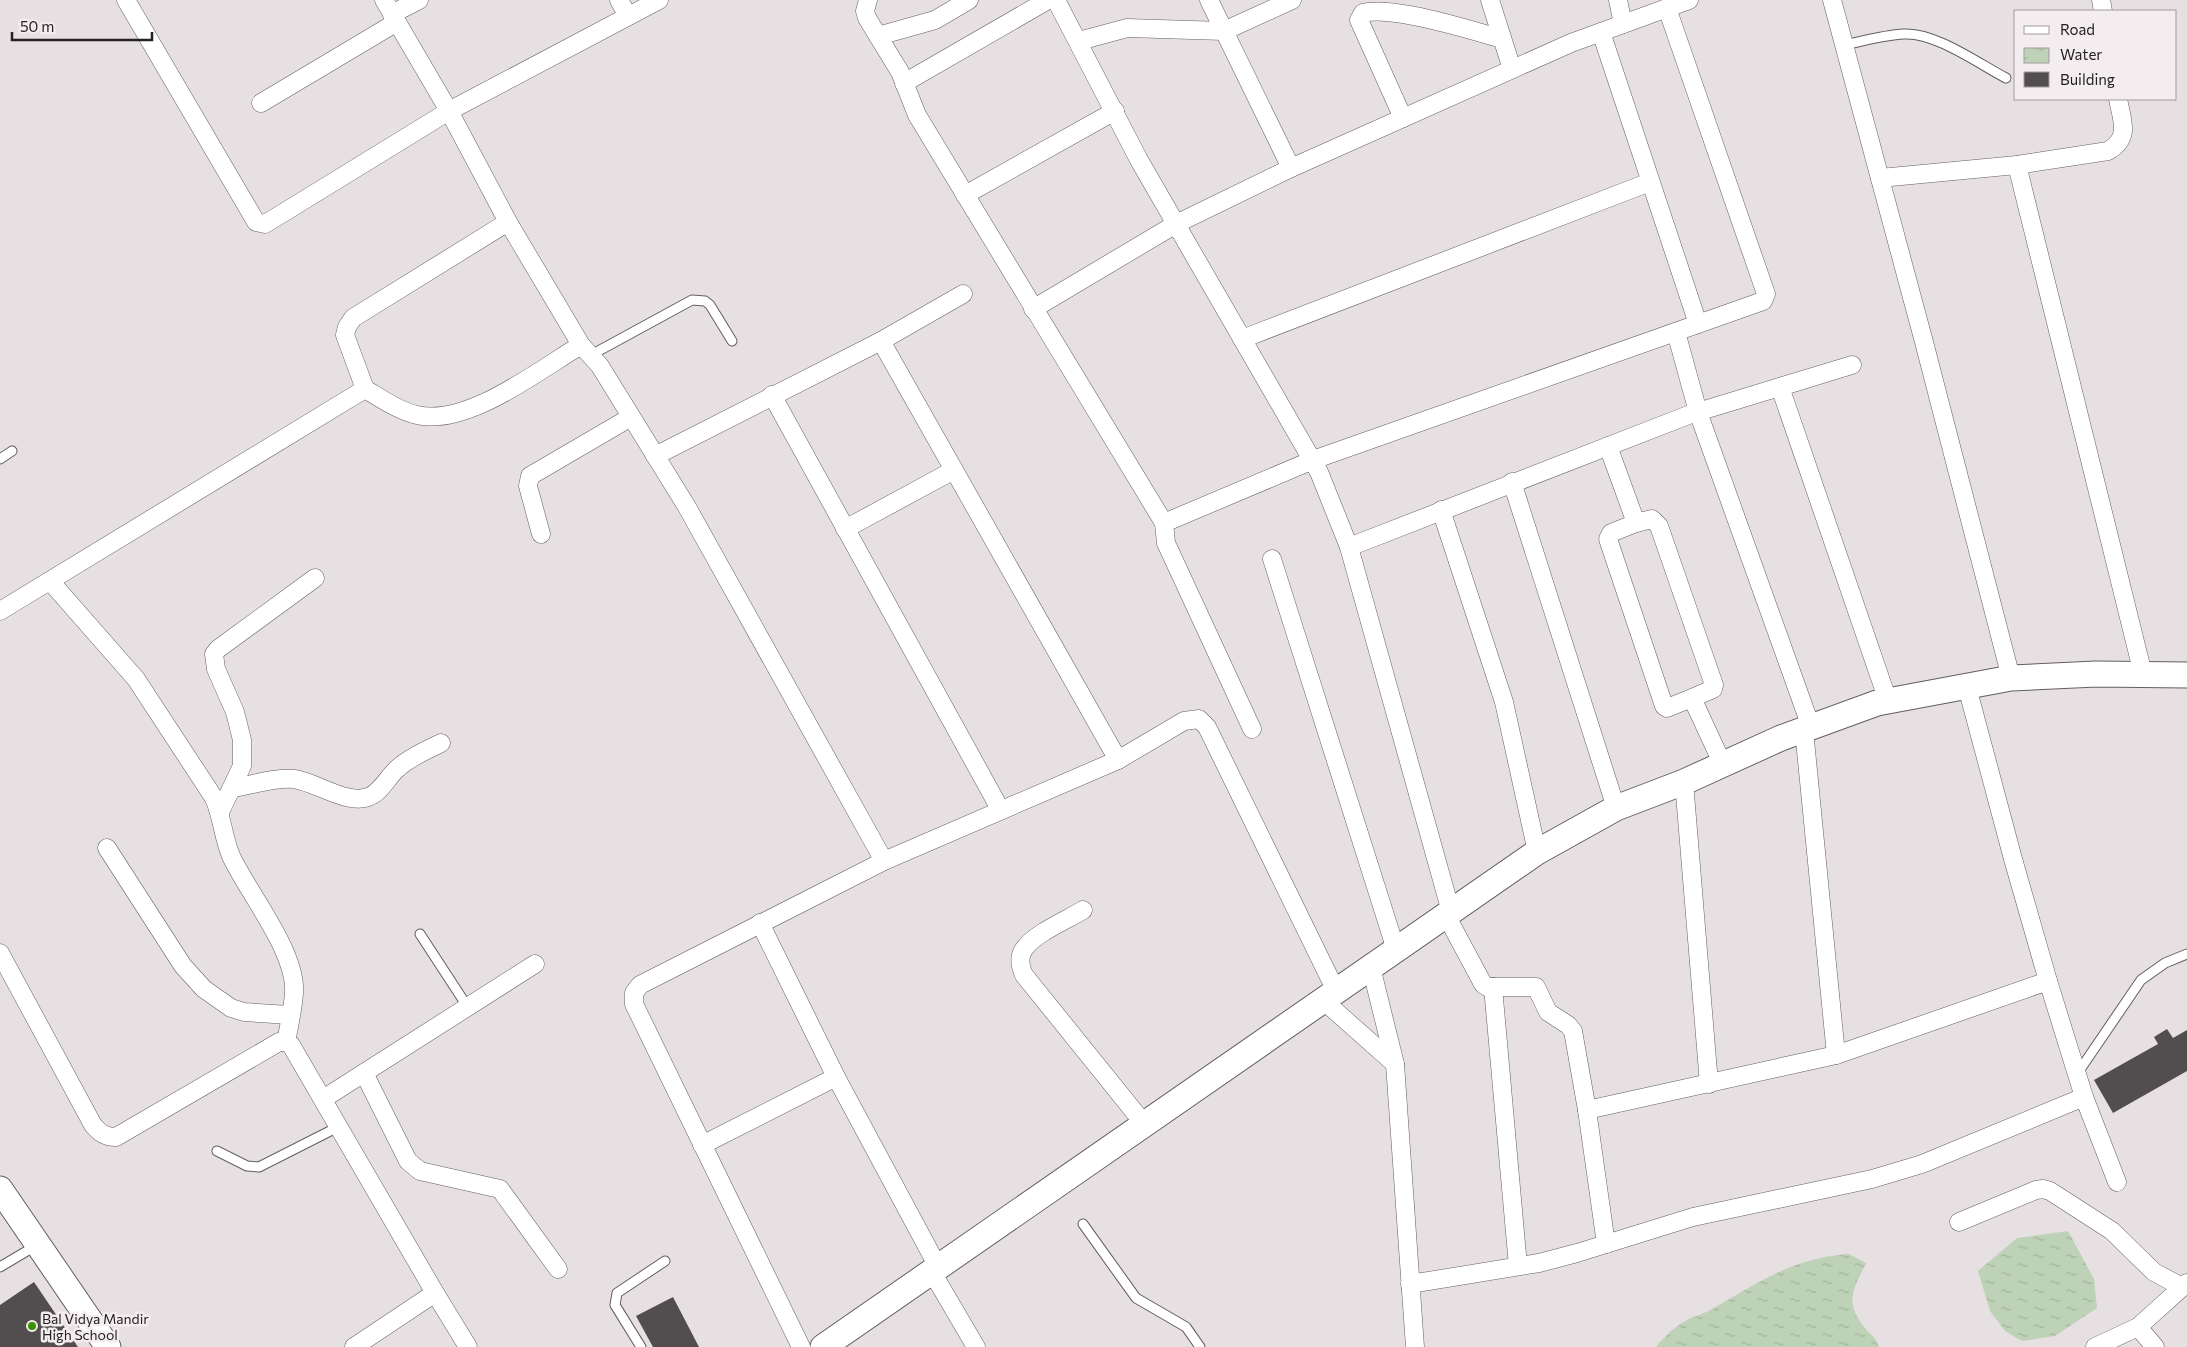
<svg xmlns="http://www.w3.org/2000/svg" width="2187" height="1347" viewBox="0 0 2187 1347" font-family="Commissioner,sans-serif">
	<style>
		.water { fill: url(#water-ripples) }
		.building { fill: #524d4f }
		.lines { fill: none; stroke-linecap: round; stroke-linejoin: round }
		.lane-casing { stroke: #645e60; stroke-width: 11 }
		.street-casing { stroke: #645e60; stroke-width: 19 }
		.secondary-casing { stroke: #645e60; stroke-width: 27 }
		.lane { stroke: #fff; stroke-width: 9 }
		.street { stroke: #fff; stroke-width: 18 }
		.secondary { stroke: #fff; stroke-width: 25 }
		.poi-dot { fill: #389101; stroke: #f4edf0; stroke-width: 2 }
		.labels { text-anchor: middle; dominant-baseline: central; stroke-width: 5; stroke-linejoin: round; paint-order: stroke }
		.poi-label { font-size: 14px; fill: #242122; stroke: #f4edf0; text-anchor: start }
	</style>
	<defs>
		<pattern id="water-ripples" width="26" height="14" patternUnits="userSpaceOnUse" patternTransform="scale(1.25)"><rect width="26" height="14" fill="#bdd2b6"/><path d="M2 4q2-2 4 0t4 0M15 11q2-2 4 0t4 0" fill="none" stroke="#a2b49c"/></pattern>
	</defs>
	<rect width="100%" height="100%" fill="#e7e0e3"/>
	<g class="water">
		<path d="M 2068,1231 L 2094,1279 L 2097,1308 L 2055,1336 L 2022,1341 L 2005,1331 L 1990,1311 L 1978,1271 L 2017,1238 Z"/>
		<path d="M 1849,1254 L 1866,1263 C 1853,1290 1844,1302 1865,1328 C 1871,1335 1876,1338 1879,1347 L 1656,1347 C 1665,1336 1674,1327 1687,1320 C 1695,1316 1704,1314 1712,1309 C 1760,1282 1792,1258 1849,1254 Z"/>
	</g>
	<g class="building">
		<path d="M 2167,1029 L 2173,1038 L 2187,1030 L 2187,1071 L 2113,1113 L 2094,1080 L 2158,1044 L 2154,1037 Z"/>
		<path d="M 34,1282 L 78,1347 L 0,1347 L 0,1305 Z"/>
		<path d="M 673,1297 L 699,1347 L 653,1347 L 636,1316 Z"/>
	</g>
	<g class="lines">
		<g class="lane-casing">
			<g id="lane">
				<path d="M 1844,45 C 1863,41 1884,35 1904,34 C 1935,32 1979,64 2006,78"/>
				<path d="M 591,355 L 692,300 L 705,301 L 710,305 L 732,341"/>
				<path d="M 0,459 L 12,451"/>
				<path d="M 420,934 L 467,1006"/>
				<path d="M 2077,1074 L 2141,980 L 2165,963 L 2187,954"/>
				<path d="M 217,1151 L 247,1166 L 259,1167 L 338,1127"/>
				<path d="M 1083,1224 L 1136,1298 L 1186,1327 L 1200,1347"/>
				<path d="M 0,1267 L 37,1245"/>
				<path d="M 641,1347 L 615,1305 L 617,1293 L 665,1261"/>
			</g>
		</g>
		<g class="street-casing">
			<g id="street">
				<path d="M 126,0 L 256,222 L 265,224 L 449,111 L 659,0"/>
				<path d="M 384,0 L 449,111 L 508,222 L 581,345 L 600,366 L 687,507 L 884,861"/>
				<path d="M 619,0 L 628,16"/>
				<path d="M 868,0 L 865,11 L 867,18 L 900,72 L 917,115 L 1164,523 L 1166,543 L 1252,729"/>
				<path d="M 1056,0 L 1139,160 L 1319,472 L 1349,547 L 1451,912"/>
				<path d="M 1209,0 L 1291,168"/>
				<path d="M 1490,0 L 1512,69"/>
				<path d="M 1618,0 L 1623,24"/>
				<path d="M 1832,0 L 1924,342 L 2011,678"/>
				<path d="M 2101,0 L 2103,11"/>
				<path d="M 392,14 L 419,0"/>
				<path d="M 1601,32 L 1698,324"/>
				<path d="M 878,36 L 935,20 L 969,0"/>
				<path d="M 1079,41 L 1127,28 L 1224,31 L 1292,0"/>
				<path d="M 904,83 L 1048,0"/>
				<path d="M 261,103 L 397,22"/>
				<path d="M 1403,118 L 1359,20 L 1363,13 C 1391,5 1472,30 1502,39"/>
				<path d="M 2017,165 L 2143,674"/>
				<path d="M 1880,178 L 2017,165 L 2108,151 C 2131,138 2122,121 2118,99"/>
				<path d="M 965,195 L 1115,111"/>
				<path d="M 1033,309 L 1176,224 L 1291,168 L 1571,43 L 1689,0"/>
				<path d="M 1676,332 L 1698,412 L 1811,727"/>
				<path d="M 1242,339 L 1650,182"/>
				<path d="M 881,341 L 1118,760"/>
				<path d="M 1780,387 L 1888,701"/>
				<path d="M 365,389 C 382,399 399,411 417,415 C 467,427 539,370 581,345"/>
				<path d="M 772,395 L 1000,809"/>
				<path d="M 1608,446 L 1636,523 L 1652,519 L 1659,526 L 1714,685 L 1713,689 L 1692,698 L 1723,765"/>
				<path d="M 655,456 L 881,341 L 963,294"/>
				<path d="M 1512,482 L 1616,808"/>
				<path d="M 1441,510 L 1504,702 L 1537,852"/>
				<path d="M 1164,523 L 1313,460 L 1763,301 L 1766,294 L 1667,8"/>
				<path d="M 1636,523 L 1611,533 L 1608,539 L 1664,706 L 1667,708 L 1692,698"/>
				<path d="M 845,529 L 954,470"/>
				<path d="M 541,534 L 528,486 L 530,476 L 631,417"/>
				<path d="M 1349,547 L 1691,414 L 1852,365"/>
				<path d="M 1272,559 L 1396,950"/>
				<path d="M 50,581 L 136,679 L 214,798 C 222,816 223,837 231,856 C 248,893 297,952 294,993 C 293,1009 289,1026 286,1042"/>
				<path d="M 0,611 L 365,389 L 345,335 L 347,327 L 353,318 L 508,222"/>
				<path d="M 1967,687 L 2013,859 L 2048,981 L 2084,1097 L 2117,1182"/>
				<path d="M 1804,730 L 1836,1055"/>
				<path d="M 1684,782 L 1709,1084"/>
				<path d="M 233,788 C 252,785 275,777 294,779 C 316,782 347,805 368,797 C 381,793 388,776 398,768 C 410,757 427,750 441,743"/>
				<path d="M 220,812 L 242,766 L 242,740 L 235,712 L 216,669 L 214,654 L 218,649 L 315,578"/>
				<path d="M 107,848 L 183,966 L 204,989 L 231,1008 L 244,1012 L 290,1015"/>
				<path d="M 1083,910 C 1067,920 1035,933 1024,949 C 1018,957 1020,966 1024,975 L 1145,1125"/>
				<path d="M 1446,915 L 1483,984 L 1487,987 L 1536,987 L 1548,1012 L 1568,1025 L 1573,1031 L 1587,1110 L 1606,1244"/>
				<path d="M 760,923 L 836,1077 L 938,1267"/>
				<path d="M 0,953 L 93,1125 C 100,1133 105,1137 116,1137 L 279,1042 L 286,1042 L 291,1045 L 435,1293 L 468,1347"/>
				<path d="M 1371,967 L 1395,1064 L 1415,1347"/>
				<path d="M 1493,987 L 1518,1266"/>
				<path d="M 1324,1001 L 1395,1064"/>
				<path d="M 364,1073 L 408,1161 L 420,1171 L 500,1189 L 558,1269"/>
				<path d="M 323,1099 L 535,964"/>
				<path d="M 1587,1110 L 1836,1055 L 2048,981"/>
				<path d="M 702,1145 L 836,1077"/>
				<path d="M 1959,1222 L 2036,1190 L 2043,1189 L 2050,1191 L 2112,1231 L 2154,1272 L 2182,1287"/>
				<path d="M 932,1272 L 976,1347"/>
				<path d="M 1410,1284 L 1539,1263 L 1577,1253 L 1693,1217 L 1872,1179 L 1922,1164 L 2084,1097"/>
				<path d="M 2138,1327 L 2155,1347"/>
				<path d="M 354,1347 L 435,1293"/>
				<path d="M 801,1347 L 634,1004 L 634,993 L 640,985 L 884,861 L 1118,760 L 1184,721 L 1199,719 L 1207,727 L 1336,991"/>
				<path d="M 2095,1347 L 2138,1327 L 2187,1283"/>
			</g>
		</g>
		<g class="secondary-casing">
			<g id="secondary">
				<path d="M 0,1189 L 108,1347"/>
				<path d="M 823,1347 L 1537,852 L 1616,808 L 1684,782 L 1781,738 L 1877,703 L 2011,678 L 2096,674 L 2187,675"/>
			</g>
		</g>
		<use href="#lane" class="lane"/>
		<use href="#street" class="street"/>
		<use href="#secondary" class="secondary"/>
	</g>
	<circle class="poi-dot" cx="32" cy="1326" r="5"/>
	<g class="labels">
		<g class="poi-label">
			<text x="42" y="1318">Bal Vidya Mandir<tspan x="42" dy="16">High School</tspan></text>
		</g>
	</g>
	<rect x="2014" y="10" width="162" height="90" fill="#f4edf0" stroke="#a19b9e"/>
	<rect x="2024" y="26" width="25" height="8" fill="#ffffff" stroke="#a19b9e"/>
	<text x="2060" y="35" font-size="15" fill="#242122">Road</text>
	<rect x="2024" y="48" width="25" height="15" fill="url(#water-ripples)" stroke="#a19b9e"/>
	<text x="2060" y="60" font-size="15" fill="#242122">Water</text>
	<rect x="2024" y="72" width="25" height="15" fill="#524d4f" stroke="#a19b9e"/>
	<text x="2060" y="85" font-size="15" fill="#242122">Building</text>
	<path d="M12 32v8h140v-8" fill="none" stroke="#242122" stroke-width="2.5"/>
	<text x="20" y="32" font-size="15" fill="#242122" stroke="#f4edf0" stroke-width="4" paint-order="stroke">50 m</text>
</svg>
